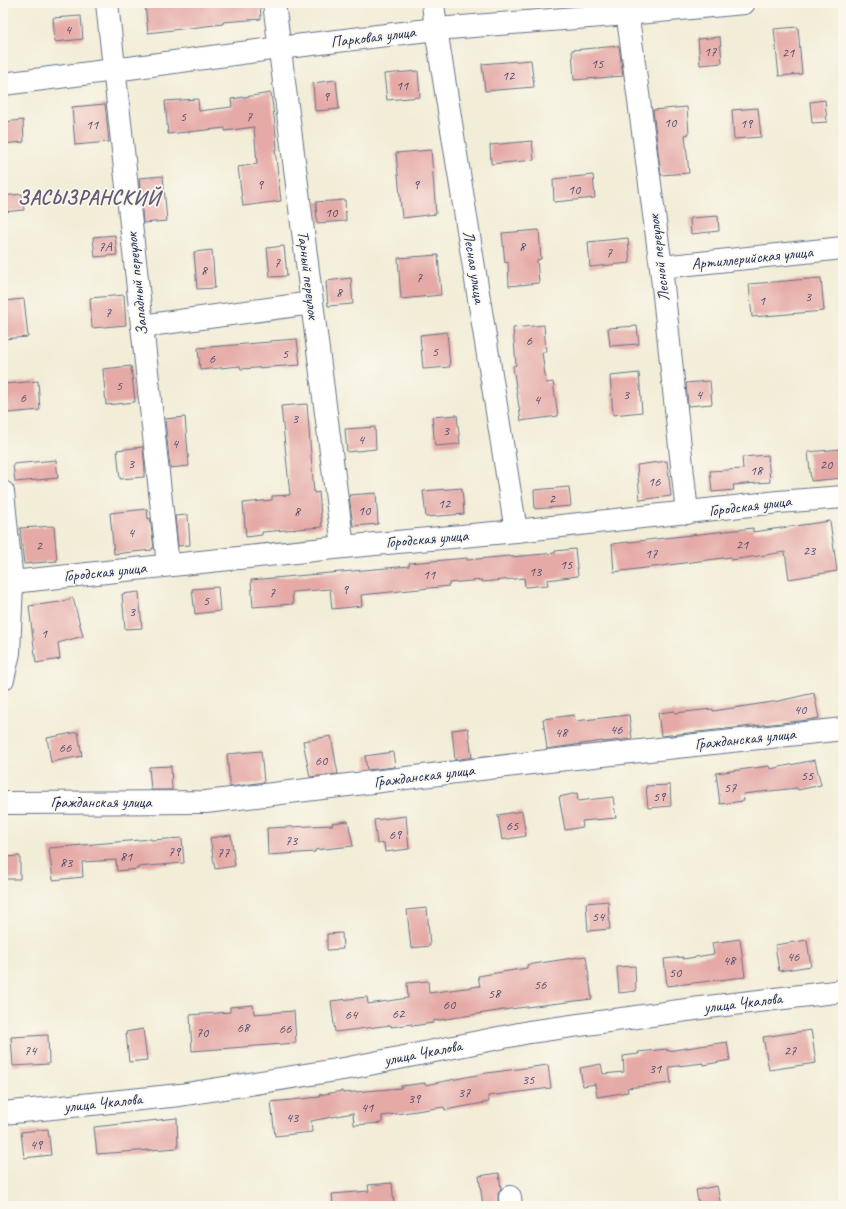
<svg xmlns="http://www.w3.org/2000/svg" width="846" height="1209" viewBox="0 0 846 1209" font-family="Caveat,sans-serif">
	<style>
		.building { fill: #e5a9a6 }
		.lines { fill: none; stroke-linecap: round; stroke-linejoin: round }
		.minor-casing { stroke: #667288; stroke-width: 24 }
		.minor { stroke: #fff; stroke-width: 22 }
		.labels { text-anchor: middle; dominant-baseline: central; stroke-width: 3.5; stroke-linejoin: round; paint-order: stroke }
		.number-label { font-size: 14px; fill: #4e4e70 }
		.street-label { font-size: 16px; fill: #1b2f5e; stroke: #fbf7ec }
		.district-label { font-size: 20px; font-weight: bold; letter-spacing: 1px; fill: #625a77; stroke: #fbf7ec }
	</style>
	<rect width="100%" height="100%" fill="#fbf7ec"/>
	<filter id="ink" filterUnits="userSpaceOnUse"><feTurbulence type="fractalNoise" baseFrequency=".025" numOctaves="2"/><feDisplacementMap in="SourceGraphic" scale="8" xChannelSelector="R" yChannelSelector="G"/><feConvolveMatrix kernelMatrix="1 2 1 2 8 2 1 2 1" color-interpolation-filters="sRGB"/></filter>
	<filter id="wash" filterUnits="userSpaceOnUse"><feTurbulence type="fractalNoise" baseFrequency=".012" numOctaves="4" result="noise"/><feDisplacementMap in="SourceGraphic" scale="16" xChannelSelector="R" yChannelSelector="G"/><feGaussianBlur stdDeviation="0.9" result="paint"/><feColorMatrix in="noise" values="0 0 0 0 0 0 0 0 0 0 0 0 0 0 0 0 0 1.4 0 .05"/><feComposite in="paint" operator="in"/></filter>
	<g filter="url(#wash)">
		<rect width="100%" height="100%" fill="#f2edd7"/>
		<g id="blocks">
			<g class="building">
				<path d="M 160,3 L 260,3 L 261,19 L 223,22 L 223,24 L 148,33 L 145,4 Z"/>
				<path d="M 81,16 L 83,39 L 55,42 L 53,18 Z"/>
				<path d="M 798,27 L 802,74 L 779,76 L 774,29 Z"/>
				<path d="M 720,37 L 722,63 L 700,65 L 698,39 Z"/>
				<path d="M 619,46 L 623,76 L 574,80 L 572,50 Z"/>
				<path d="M 531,60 L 534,87 L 485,91 L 482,64 Z"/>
				<path d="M 418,71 L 420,97 L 387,100 L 384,74 Z"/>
				<path d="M 336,80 L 339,109 L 315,111 L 313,83 Z"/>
				<path d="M 271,93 L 275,125 L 277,149 L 275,149 L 281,201 L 243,206 L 238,167 L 257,164 L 254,127 L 225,131 L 225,128 L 168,134 L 165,101 L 198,99 L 199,111 L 232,107 L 231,99 Z"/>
				<path d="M 825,100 L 827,122 L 812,123 L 810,102 Z"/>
				<path d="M 105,104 L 109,142 L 75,145 L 72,107 Z"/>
				<path d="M 687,107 L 689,134 L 685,135 L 689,173 L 661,175 L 653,110 Z"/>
				<path d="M 758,108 L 761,137 L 734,139 L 732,110 Z"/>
				<path d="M 23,120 L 24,142 L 3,144 L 3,122 Z"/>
				<path d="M 532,141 L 534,160 L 491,164 L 490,145 Z"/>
				<path d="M 431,150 L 436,214 L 402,218 L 396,153 Z"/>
				<path d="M 593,175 L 595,198 L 554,202 L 553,179 Z"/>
				<path d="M 163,176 L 167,221 L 143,223 L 139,178 Z"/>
				<path d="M 22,194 L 24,210 L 3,212 L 3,196 Z"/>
				<path d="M 345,200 L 346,221 L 317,223 L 316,202 Z"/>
				<path d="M 718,216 L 719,231 L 691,234 L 690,218 Z"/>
				<path d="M 539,230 L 541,259 L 537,260 L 539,283 L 509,286 L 508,262 L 505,263 L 502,233 Z"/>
				<path d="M 115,235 L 117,255 L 95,257 L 93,237 Z"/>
				<path d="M 628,238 L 630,263 L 590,267 L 588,242 Z"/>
				<path d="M 284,246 L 287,276 L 270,277 L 267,248 Z"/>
				<path d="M 212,250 L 215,288 L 197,289 L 194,252 Z"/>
				<path d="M 438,255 L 441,295 L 401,299 L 398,258 Z"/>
				<path d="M 351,278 L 353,304 L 328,306 L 326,281 Z"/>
				<path d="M 821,278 L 824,311 L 752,317 L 749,284 Z"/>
				<path d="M 124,295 L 126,325 L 92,328 L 90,298 Z"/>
				<path d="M 24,299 L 28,337 L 3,339 L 3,301 Z"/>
				<path d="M 544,325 L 546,352 L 542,352 L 546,383 L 553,382 L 558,416 L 521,421 L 513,366 L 516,365 L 513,328 Z"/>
				<path d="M 637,326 L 639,344 L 610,346 L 608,328 Z"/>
				<path d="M 447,332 L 450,367 L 423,369 L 420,335 Z"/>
				<path d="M 297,339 L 300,365 L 241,369 L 240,366 L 200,370 L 198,348 L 270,342 L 270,341 Z"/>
				<path d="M 131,366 L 135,402 L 106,405 L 103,369 Z"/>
				<path d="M 639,373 L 642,412 L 613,415 L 610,376 Z"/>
				<path d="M 38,381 L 40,410 L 8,413 L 5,384 Z"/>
				<path d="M 710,381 L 712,404 L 688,406 L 686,383 Z"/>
				<path d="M 307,404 L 314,493 L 319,492 L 322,527 L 262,532 L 262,535 L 246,537 L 243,503 L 272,500 L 272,496 L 290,495 L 281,406 Z"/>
				<path d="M 457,415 L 460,444 L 435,446 L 432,417 Z"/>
				<path d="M 185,417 L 189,466 L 170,468 L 165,419 Z"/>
				<path d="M 375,427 L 376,449 L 347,452 L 345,429 Z"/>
				<path d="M 143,447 L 145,470 L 144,470 L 144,477 L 120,479 L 117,450 Z"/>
				<path d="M 841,449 L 843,478 L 811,481 L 808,452 Z"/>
				<path d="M 768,455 L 770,482 L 733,485 L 734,490 L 712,492 L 710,471 L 743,469 L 742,457 Z"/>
				<path d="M 56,460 L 58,478 L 15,482 L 13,464 Z"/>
				<path d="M 667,461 L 671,496 L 640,500 L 637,465 Z"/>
				<path d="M 569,487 L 571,506 L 535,509 L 534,490 Z"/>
				<path d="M 462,488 L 464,514 L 426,517 L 423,491 Z"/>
				<path d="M 376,493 L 378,524 L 353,526 L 349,495 Z"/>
				<path d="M 147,509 L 148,519 L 150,518 L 154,548 L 152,548 L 152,550 L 114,554 L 110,513 Z"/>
				<path d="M 188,515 L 190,545 L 178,546 L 175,516 Z"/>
				<path d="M 830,521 L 837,571 L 789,579 L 785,552 L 731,560 L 731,557 L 614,572 L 612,544 L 753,528 L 753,532 Z"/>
				<path d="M 54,526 L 57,561 L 24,564 L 20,528 Z"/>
				<path d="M 575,549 L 578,576 L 547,580 L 548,585 L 525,587 L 524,578 L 482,582 L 482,580 L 449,583 L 449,586 L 361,595 L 362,606 L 332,609 L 330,589 L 292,592 L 293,604 L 253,607 L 251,580 L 409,566 L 409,563 L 467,558 L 467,560 L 510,556 L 511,557 L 555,553 L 555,551 Z"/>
				<path d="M 218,587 L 220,611 L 195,614 L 192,589 Z"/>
				<path d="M 139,592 L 142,628 L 125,629 L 122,594 Z"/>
				<path d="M 73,598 L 83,636 L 58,643 L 60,659 L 36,663 L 29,606 L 60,602 Z"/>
				<path d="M 814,693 L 819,718 L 808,720 L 661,736 L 658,713 L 675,711 L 675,713 L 713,709 L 713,711 L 779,701 Z"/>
				<path d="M 574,715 L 575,721 L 629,715 L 632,739 L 603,742 L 603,741 L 547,749 L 543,719 Z"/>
				<path d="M 468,728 L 472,757 L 455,760 L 452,730 Z"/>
				<path d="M 78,732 L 82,756 L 51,762 L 47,738 Z"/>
				<path d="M 331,736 L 338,774 L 310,777 L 303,741 Z"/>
				<path d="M 261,751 L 264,782 L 230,787 L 227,754 Z"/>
				<path d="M 393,752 L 395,767 L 367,770 L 365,756 Z"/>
				<path d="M 815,760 L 821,785 L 798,790 L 797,788 L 743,794 L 744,801 L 720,804 L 716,773 L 769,766 L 770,769 Z"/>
				<path d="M 171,766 L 172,790 L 151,790 L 149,767 Z"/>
				<path d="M 670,785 L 671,806 L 648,808 L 646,786 Z"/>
				<path d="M 577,793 L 578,801 L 613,797 L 616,818 L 582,821 L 583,827 L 565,830 L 559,797 Z"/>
				<path d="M 522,811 L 526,836 L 502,840 L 498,815 Z"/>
				<path d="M 406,816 L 409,849 L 385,852 L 384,843 L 377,844 L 374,820 Z"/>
				<path d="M 348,821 L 353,846 L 315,850 L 315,852 L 268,855 L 267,828 L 333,825 L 332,823 Z"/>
				<path d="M 231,835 L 235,866 L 215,869 L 210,838 Z"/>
				<path d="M 182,838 L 184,863 L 138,867 L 138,869 L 117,871 L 116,860 L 82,862 L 83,877 L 53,880 L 49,848 L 151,839 L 151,840 Z"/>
				<path d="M 20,856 L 20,879 L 4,879 L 4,857 Z"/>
				<path d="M 608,901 L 610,929 L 588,931 L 586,903 Z"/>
				<path d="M 427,908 L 430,946 L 411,948 L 407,910 Z"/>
				<path d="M 342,933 L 343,949 L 327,950 L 327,934 Z"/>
				<path d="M 740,939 L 745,977 L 667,986 L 664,959 L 683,957 L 683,959 L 714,954 L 712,943 Z"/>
				<path d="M 807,940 L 811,966 L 779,971 L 775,945 Z"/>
				<path d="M 586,956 L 592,999 L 510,1009 L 433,1021 L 433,1023 L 412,1026 L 412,1024 L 391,1027 L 391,1025 L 335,1032 L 331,1001 L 367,997 L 368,1004 L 408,998 L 407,983 L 428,981 L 429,993 L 480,986 L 478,976 L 527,968 L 527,965 Z"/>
				<path d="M 635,966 L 636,991 L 619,993 L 617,967 Z"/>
				<path d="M 253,1005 L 254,1014 L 294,1011 L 296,1043 L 192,1051 L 190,1015 L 230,1012 L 230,1007 Z"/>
				<path d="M 143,1029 L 147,1060 L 129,1062 L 126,1032 Z"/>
				<path d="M 811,1030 L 816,1063 L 769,1070 L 763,1037 Z"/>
				<path d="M 48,1035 L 49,1064 L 13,1066 L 11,1037 Z"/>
				<path d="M 727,1042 L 730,1060 L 704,1065 L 704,1063 L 669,1067 L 671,1083 L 627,1088 L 628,1092 L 597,1097 L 595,1084 L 583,1086 L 580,1068 L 601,1064 L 603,1074 L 624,1072 L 623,1056 L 639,1054 L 638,1052 L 667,1049 L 667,1051 Z"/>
				<path d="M 548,1065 L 551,1088 L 488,1096 L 489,1102 L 445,1110 L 444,1107 L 382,1116 L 382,1123 L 354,1125 L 353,1113 L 311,1121 L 312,1132 L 275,1136 L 271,1102 L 320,1097 L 319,1095 L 342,1091 L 343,1093 L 401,1088 L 401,1086 L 425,1083 L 425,1085 L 487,1073 Z"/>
				<path d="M 177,1118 L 178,1148 L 97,1154 L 94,1127 Z"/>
				<path d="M 48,1129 L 51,1155 L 24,1158 L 21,1132 Z"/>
				<path d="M 499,1173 L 501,1189 L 498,1192 L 498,1206 L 483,1206 L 479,1176 Z"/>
				<path d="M 392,1183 L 394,1206 L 333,1206 L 332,1194 L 369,1191 L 368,1185 Z"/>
				<path d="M 717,1186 L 721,1206 L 699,1206 L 696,1190 Z"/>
			</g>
		</g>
	</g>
	<g filter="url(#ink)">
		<use href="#blocks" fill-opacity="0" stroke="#667288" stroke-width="1"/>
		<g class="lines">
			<g class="minor-casing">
				<g id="minor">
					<path d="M 107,3 L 168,565"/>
					<path d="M 274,3 L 343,547"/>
					<path d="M 433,3 L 436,29 L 516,531"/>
					<path d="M 626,3 L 661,267 L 687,513"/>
					<path d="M 3,84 L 114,70 L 279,48 L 436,29 L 627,14 L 744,3"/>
					<path d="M 661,267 L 843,248"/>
					<path d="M 142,326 L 312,303"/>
					<path d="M 3,492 L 12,582 L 9,653 L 3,679"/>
					<path d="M 12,582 L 343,547 L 516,531 L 778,502 L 843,497"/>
					<path d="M 3,803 L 206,802 L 548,761 L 843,729"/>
					<path d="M 3,1113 L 180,1095 L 349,1068 L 529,1032 L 708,1007 L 843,991"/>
					<path d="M 510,1197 L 511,1206"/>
				</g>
			</g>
			<use href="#minor" class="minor"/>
		</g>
	</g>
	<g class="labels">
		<g class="number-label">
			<text x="68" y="29">4</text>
			<text x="710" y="51">17</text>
			<text x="788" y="52">21</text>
			<text x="597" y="63">15</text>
			<text x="508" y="75">12</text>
			<text x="402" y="85">11</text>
			<text x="326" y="96">9</text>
			<text x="183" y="116">5</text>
			<text x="249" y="116">7</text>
			<text x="670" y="122">10</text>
			<text x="746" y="123">19</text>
			<text x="92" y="124">11</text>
			<text x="260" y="184">9</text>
			<text x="416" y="184">9</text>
			<text x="574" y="189">10</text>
			<text x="331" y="212">10</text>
			<text x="105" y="246">7А</text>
			<text x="522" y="246">8</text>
			<text x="609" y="252">7</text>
			<text x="277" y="262">7</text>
			<text x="204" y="270">8</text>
			<text x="419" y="277">7</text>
			<text x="339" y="292">8</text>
			<text x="808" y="296">3</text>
			<text x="762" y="300">1</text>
			<text x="108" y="312">7</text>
			<text x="529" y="340">6</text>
			<text x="435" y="351">5</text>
			<text x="285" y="353">5</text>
			<text x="212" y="358">6</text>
			<text x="119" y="385">5</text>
			<text x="626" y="394">3</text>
			<text x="699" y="394">4</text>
			<text x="23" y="397">6</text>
			<text x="537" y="399">4</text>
			<text x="295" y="418">3</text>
			<text x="446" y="430">3</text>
			<text x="361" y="439">4</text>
			<text x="175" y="443">4</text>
			<text x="131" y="463">3</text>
			<text x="826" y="464">20</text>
			<text x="756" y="470">18</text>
			<text x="654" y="481">16</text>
			<text x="552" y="498">2</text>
			<text x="444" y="503">12</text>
			<text x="364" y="510">10</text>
			<text x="297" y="511">8</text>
			<text x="131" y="532">4</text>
			<text x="742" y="544">21</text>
			<text x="39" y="545">2</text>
			<text x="809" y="550">23</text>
			<text x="651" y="553">17</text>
			<text x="566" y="564">15</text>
			<text x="535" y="571">13</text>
			<text x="429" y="574">11</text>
			<text x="345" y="589">9</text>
			<text x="272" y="592">7</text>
			<text x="206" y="600">5</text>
			<text x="132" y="611">3</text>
			<text x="44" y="633">1</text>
			<text x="800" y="709">40</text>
			<text x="616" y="729">46</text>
			<text x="561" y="732">48</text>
			<text x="65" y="747">66</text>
			<text x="321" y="760">60</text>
			<text x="807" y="775">55</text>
			<text x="730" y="787">57</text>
			<text x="659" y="796">59</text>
			<text x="512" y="825">65</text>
			<text x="395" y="834">69</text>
			<text x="291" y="840">73</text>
			<text x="174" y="851">79</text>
			<text x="223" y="852">77</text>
			<text x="126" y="856">81</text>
			<text x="66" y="862">83</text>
			<text x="598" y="916">54</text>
			<text x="793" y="956">46</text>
			<text x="729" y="960">48</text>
			<text x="675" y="972">50</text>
			<text x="540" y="984">56</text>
			<text x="494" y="993">58</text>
			<text x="449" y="1004">60</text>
			<text x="398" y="1013">62</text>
			<text x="351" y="1014">64</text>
			<text x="243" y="1027">68</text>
			<text x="285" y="1028">66</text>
			<text x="202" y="1032">70</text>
			<text x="30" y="1050">74</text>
			<text x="790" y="1050">27</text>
			<text x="655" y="1068">31</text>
			<text x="528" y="1079">35</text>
			<text x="464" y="1092">37</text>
			<text x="414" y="1098">39</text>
			<text x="367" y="1107">41</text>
			<text x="292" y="1117">43</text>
			<text x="36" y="1144">49</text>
		</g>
		<g class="street-label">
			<text transform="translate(373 37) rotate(-7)">Парковая улица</text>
			<text transform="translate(659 258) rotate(-97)">Лесной переулок</text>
			<text transform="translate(752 258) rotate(-6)">Артиллерийская улица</text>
			<text transform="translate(474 267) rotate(81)">Лесная улица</text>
			<text transform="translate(308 275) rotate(83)">Тарный переулок</text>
			<text transform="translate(137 284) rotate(-96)">Западный переулок</text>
			<text transform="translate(750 506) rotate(-7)">Городская улица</text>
			<text transform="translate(427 539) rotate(-5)">Городская улица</text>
			<text transform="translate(105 572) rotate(-6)">Городская улица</text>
			<text transform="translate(745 739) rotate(-6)">Гражданская улица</text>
			<text transform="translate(424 776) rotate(-7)">Гражданская улица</text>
			<text x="101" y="802">Гражданская улица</text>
			<text transform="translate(743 1003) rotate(-7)">улица Чкалова</text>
			<text transform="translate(423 1053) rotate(-11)">улица Чкалова</text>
			<text transform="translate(103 1103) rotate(-6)">улица Чкалова</text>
		</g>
		<g class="district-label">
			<text x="89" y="197">ЗАСЫЗРАНСКИЙ</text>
		</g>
	</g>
	<rect width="846" height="1209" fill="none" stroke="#fbf7ec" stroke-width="16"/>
</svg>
